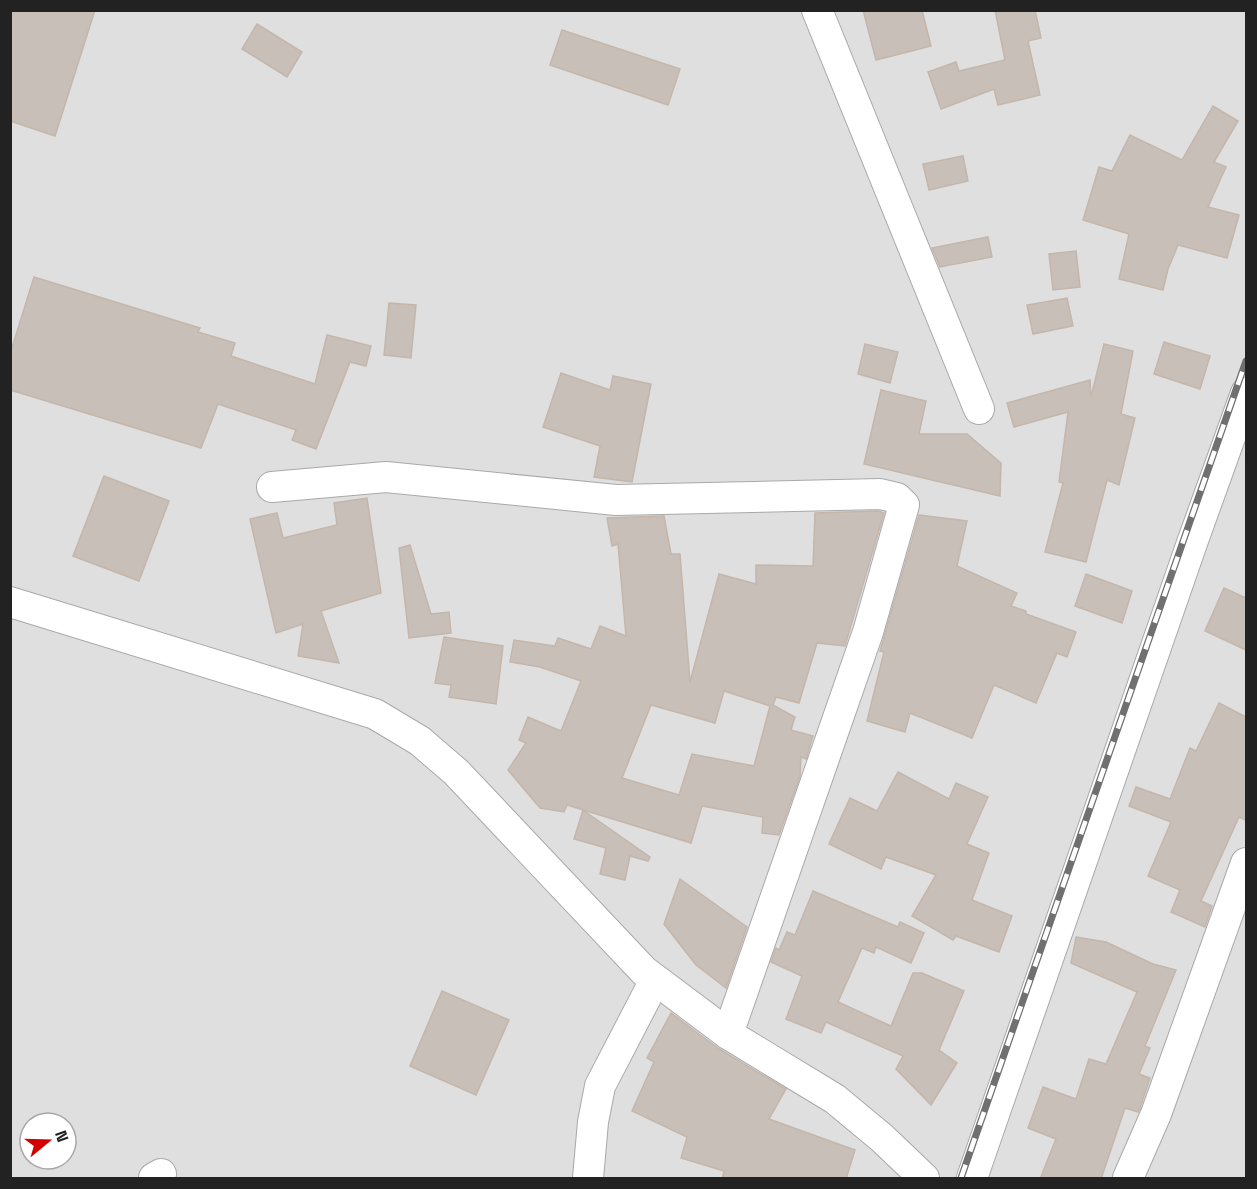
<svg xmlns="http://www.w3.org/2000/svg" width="1257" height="1189" viewBox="0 0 1257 1189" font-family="'Space Grotesk',sans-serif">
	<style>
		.residential { fill: #e0dfdf; fill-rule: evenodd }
		.building { fill: #c7bfb8; stroke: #c4b6ab; stroke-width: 1.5; fill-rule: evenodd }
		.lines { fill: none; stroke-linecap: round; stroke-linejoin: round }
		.minor-casing { stroke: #a9a9a9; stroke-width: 32 }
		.minor { stroke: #fff; stroke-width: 30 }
		.rail-casing { stroke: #707070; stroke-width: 7 }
		.rail { stroke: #fff; stroke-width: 4.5; stroke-dasharray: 14; stroke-linecap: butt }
	</style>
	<rect width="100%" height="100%" fill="#f2efe9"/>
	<path class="residential" d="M 10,11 L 1246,11 L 1246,1178 L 11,1178 ZM 30,1123 L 66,1123 L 66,1159 L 30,1159 Z"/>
	<g class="building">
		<path d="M 10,10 L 95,10 L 55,136 L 10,121 Z"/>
		<path d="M 863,10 L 922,10 L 931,46 L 876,60 Z"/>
		<path d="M 995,10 L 1035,10 L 1041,38 L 1028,41 L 1040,95 L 998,105 L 994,89 L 941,109 L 928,72 L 956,62 L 959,71 L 1005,60 Z"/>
		<path d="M 257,24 L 302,52 L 287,77 L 242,49 Z"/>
		<path d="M 562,30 L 680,69 L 668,105 L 550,65 Z"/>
		<path d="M 1213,106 L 1238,121 L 1214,162 L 1226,167 L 1208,207 L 1239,215 L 1227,258 L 1178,245 L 1168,269 L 1163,290 L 1119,279 L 1129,234 L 1083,220 L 1099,167 L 1112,171 L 1130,135 L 1182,160 Z"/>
		<path d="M 963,156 L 968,181 L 929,190 L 923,164 Z"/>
		<path d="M 988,237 L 992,257 L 940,267 L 932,248 Z"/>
		<path d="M 1076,251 L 1080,287 L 1053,290 L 1049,254 Z"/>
		<path d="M 34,277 L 200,328 L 198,332 L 235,343 L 231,356 L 315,384 L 327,335 L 371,346 L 366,366 L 350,362 L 316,449 L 292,440 L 296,430 L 218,404 L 201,448 L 10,390 L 10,354 Z"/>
		<path d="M 1067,298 L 1073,326 L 1033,334 L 1027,305 Z"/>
		<path d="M 389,303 L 416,305 L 411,358 L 384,355 Z"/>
		<path d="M 1164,342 L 1210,356 L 1200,389 L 1154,374 Z"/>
		<path d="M 865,344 L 898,352 L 890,383 L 858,374 Z"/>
		<path d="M 1104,344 L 1133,351 L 1121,414 L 1135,418 L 1119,485 L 1107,480 L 1086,562 L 1045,552 L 1063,483 L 1059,482 L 1068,412 L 1014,427 L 1007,403 L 1090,380 L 1091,397 Z"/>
		<path d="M 561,373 L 610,390 L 613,376 L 651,384 L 632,482 L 594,477 L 600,446 L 543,427 Z"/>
		<path d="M 881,390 L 926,401 L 919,434 L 967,434 L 1001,463 L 1000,496 L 864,464 Z"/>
		<path d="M 104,476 L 169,501 L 139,581 L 73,556 Z"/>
		<path d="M 367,498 L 381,593 L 321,611 L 339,663 L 298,656 L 303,624 L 276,633 L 250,519 L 277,513 L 283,538 L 337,525 L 334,503 Z"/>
		<path d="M 878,511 L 884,513 L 845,646 L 817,643 L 799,703 L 776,697 L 773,705 L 795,717 L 791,730 L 813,736 L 806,759 L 801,757 L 800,776 L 779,835 L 762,833 L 763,817 L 702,806 L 691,843 L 567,805 L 564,812 L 540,808 L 508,770 L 526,743 L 519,740 L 528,717 L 561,731 L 581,681 L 540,667 L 510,662 L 514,640 L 555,646 L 558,638 L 591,649 L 600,626 L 626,636 L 618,544 L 612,546 L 607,518 L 664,516 L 671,554 L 680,554 L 690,682 L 719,574 L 756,584 L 756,565 L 813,566 L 815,513 ZM 724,691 L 770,706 L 754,766 L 692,754 L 679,795 L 622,778 L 651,705 L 715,723 Z"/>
		<path d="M 919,515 L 967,521 L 957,566 L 1017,593 L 1011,606 L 1026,611 L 1026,614 L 1076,632 L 1067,657 L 1057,653 L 1036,703 L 994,685 L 972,738 L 910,713 L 905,732 L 867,721 L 884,652 L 880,651 Z"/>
		<path d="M 410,545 L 431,614 L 449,612 L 451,633 L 409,638 L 399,548 Z"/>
		<path d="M 1086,574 L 1132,591 L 1122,623 L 1075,606 Z"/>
		<path d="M 1224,588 L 1246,598 L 1246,650 L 1205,631 Z"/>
		<path d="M 444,637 L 503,646 L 496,704 L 449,697 L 451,685 L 435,683 Z"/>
		<path d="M 1219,703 L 1246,717 L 1246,820 L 1239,817 L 1201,901 L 1212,906 L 1205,927 L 1171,912 L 1180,890 L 1148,876 L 1171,822 L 1129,806 L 1136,787 L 1170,799 L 1190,748 L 1196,751 Z"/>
		<path d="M 898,772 L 949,799 L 956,783 L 988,797 L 967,844 L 989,853 L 972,900 L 1012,916 L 999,952 L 956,936 L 953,940 L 912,916 L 936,875 L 886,857 L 881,869 L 829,844 L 850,798 L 877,811 Z"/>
		<path d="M 583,810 L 650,857 L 648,861 L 630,856 L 625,880 L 600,874 L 606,848 L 574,839 Z"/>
		<path d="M 680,879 L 747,927 L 726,988 L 696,965 L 664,924 Z"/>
		<path d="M 813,891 L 898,927 L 900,922 L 924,933 L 911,963 L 876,947 L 874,953 L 862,948 L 838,1002 L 891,1026 L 913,973 L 922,973 L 964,991 L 939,1050 L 957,1063 L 931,1105 L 896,1069 L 903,1056 L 826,1022 L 821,1033 L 786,1019 L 802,976 L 771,962 L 776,948 L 779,950 L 787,932 L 795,935 Z"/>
		<path d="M 1076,937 L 1106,942 L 1153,964 L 1176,970 L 1145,1046 L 1150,1048 L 1139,1074 L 1150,1078 L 1140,1108 L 1138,1112 L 1125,1108 L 1101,1179 L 1040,1179 L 1056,1139 L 1028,1128 L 1043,1087 L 1076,1099 L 1089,1059 L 1106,1064 L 1137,992 L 1071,963 Z"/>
		<path d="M 442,991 L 509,1020 L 476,1095 L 410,1066 Z"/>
		<path d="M 671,1013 L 719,1049 L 786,1089 L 769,1119 L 855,1150 L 846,1179 L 722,1179 L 724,1171 L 681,1158 L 687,1137 L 632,1111 L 654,1062 L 647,1058 Z"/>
	</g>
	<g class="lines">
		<g class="minor-casing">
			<g id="minor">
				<path d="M 817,10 L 979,409"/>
				<path d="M 272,487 L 386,477 L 616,500 L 880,494 L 897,498 L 904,505 L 868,632 L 728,1034"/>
				<path d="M 10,602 L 375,714 L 420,741 L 456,772 L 644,971 L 728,1034 L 835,1099 L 882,1138 L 924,1178"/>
				<path d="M 154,1178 L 161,1174"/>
				<path d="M 588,1178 L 593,1122 L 600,1086 L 655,980"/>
				<path d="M 972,1178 L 1192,543 L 1246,393"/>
				<path d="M 1128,1178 L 1156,1114 L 1246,863"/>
			</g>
		</g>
		<use href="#minor" class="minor"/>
		<g class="rail-casing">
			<path id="rail" d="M 961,1178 L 1246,361"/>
		</g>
		<use href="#rail" class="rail"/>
	</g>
	<rect width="1257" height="1189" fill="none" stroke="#222222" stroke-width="24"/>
	<g transform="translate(48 1141) rotate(71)"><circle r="28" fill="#ffffff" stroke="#a7a7a7" stroke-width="1.5"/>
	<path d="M0-4.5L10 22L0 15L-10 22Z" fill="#d40000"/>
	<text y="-9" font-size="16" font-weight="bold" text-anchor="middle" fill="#222222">N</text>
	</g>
</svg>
